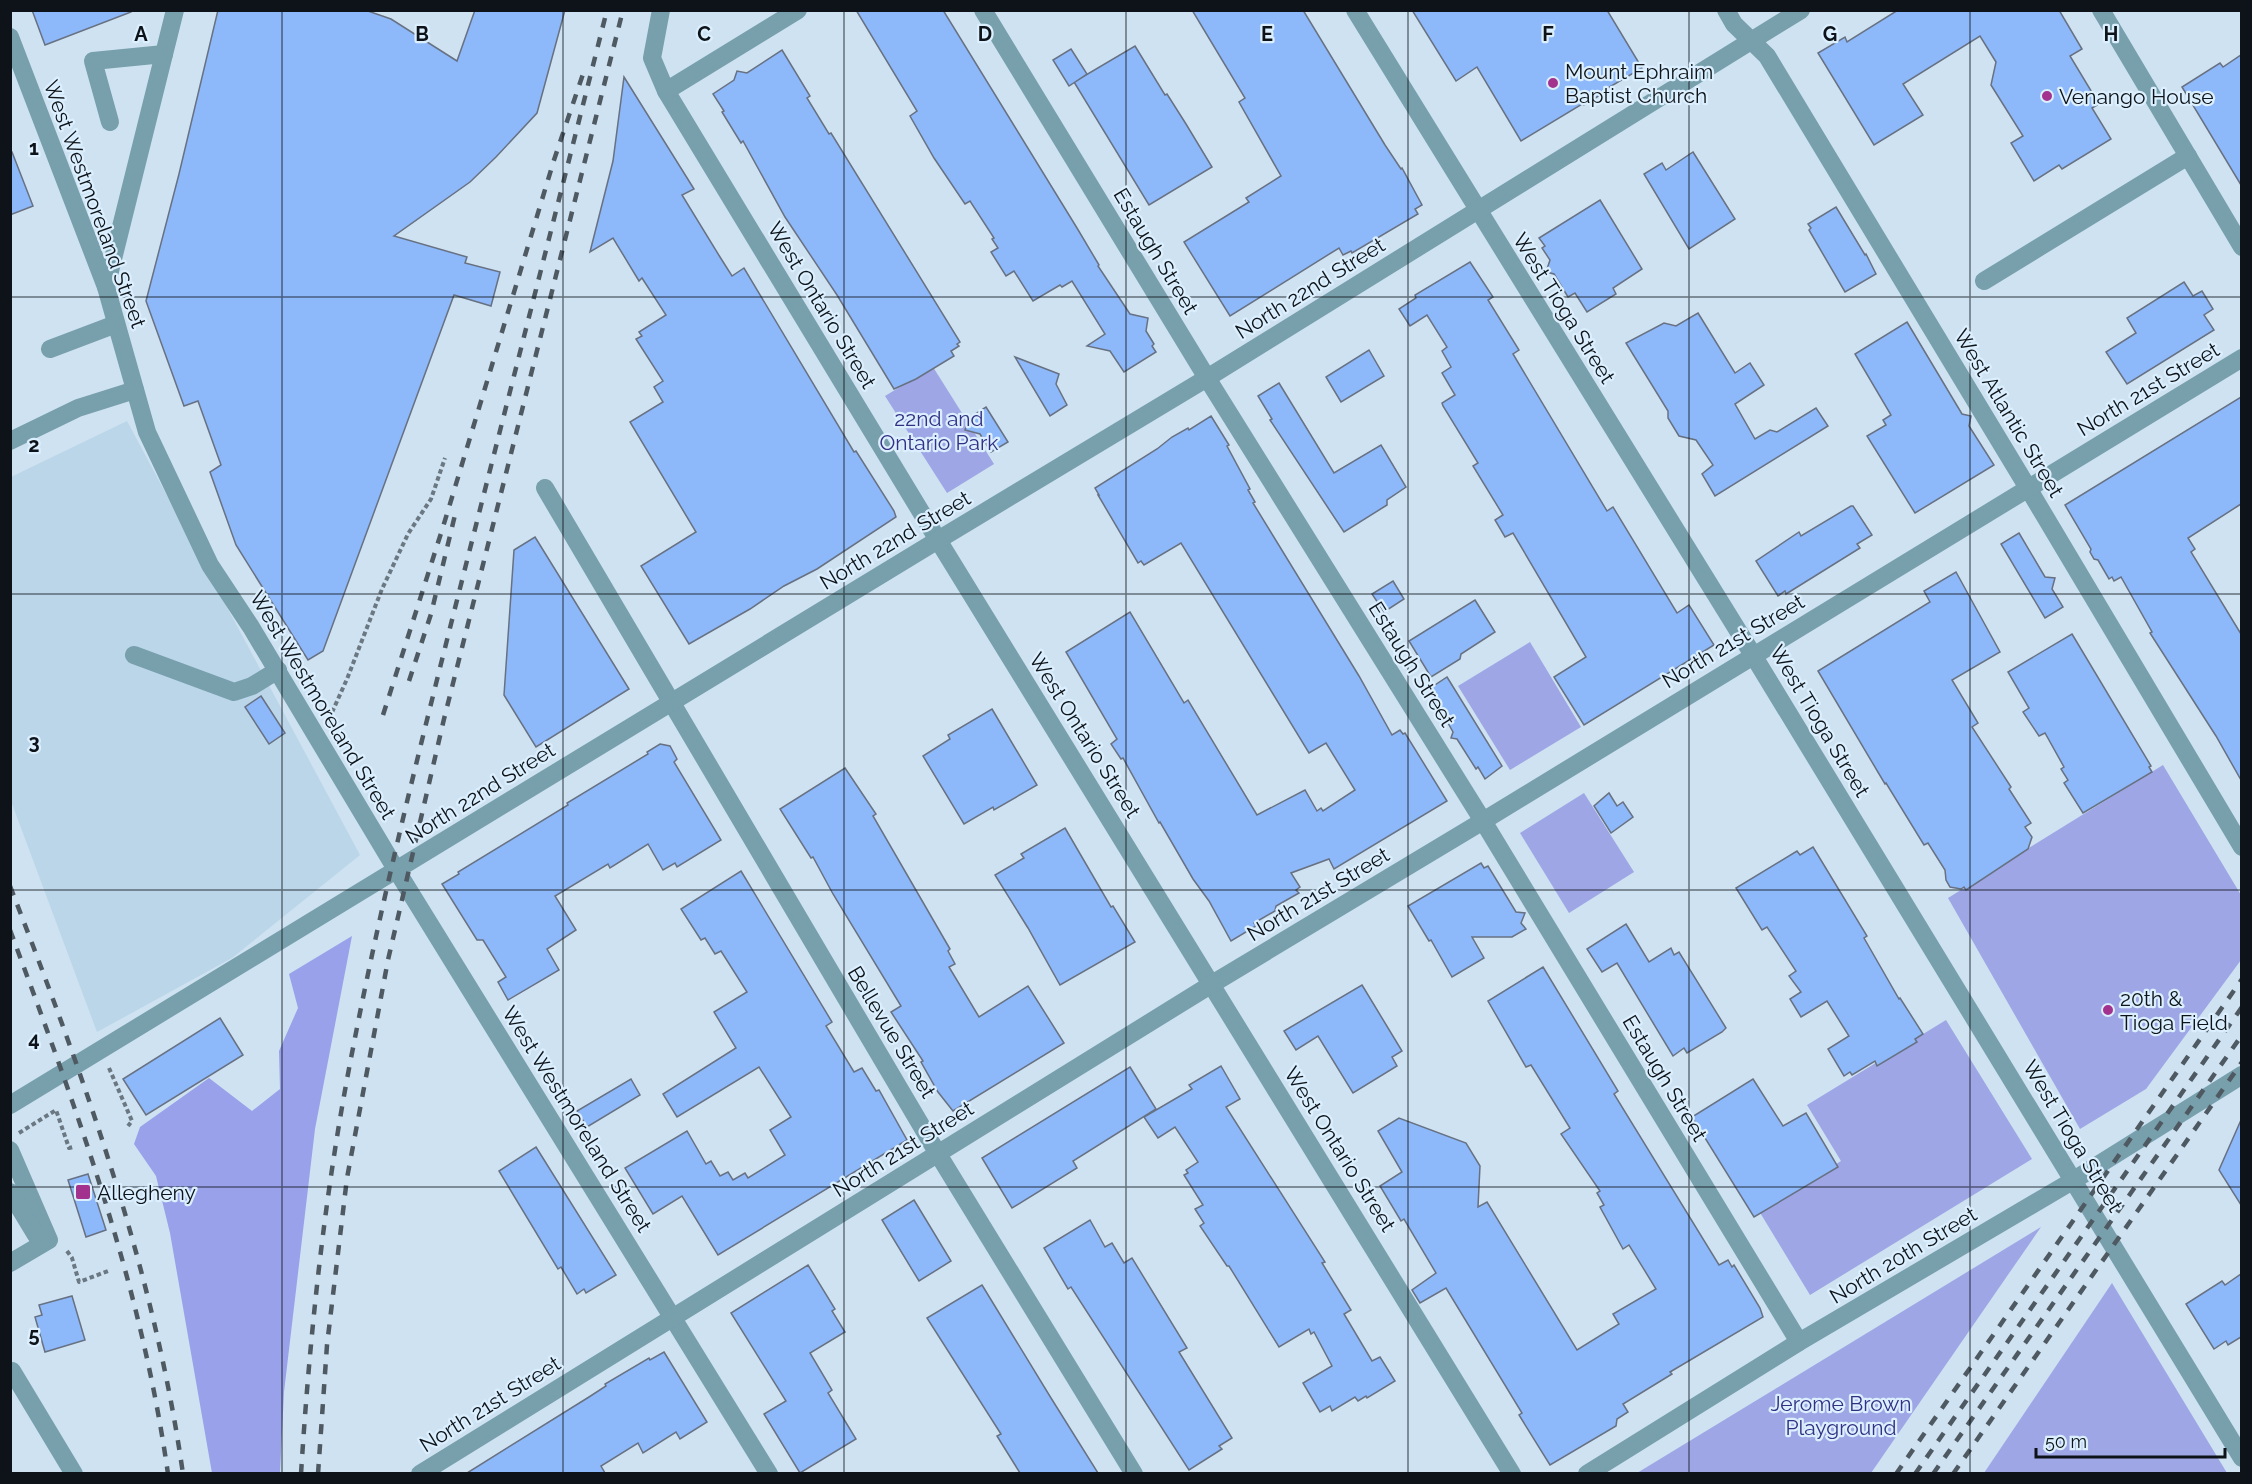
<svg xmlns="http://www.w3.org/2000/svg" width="2252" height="1484" viewBox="0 0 2252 1484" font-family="Raleway,sans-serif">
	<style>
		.built { fill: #bbd6e9 }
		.green { fill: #9ea6e5 }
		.forest { fill: #98a1e9 }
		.building { fill: #8db8fa; stroke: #677182; stroke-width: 1.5 }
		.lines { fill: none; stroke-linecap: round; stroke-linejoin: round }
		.path { stroke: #6b7781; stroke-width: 4; stroke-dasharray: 4.5 3; stroke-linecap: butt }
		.minor { stroke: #779fac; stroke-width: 18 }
		.rail { stroke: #4f5962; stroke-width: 4.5; stroke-dasharray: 10 10; stroke-linecap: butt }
		.grid { fill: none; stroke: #0d1318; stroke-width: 1.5; stroke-opacity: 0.55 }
		.poi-dot { fill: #a3328f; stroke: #dbeffe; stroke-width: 2 }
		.labels { text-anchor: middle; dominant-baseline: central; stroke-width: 4.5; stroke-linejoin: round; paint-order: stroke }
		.poi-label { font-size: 21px; fill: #0d1318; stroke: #dbeffe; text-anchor: start }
		.street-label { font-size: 21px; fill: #0d1318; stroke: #dbeffe }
		.park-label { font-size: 21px; fill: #333084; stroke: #dbeffe }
		.grid-label { font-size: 20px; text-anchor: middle; font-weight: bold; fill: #0d1318; stroke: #dbeffe; stroke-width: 4.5; stroke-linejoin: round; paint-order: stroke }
	</style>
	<rect width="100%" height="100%" fill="#cee2f1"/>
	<path class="built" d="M 127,421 L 360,855 L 232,958 L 97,1032 L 11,801 L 11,477 Z"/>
	<g class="green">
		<path d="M 933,367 L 994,464 L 947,493 L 885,396 Z"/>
		<path d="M 1530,642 L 1581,727 L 1510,770 L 1458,686 Z"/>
		<path d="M 2163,765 L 2241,895 L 2241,960 L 2146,1089 L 2080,1129 L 1948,898 Z"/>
		<path d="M 1584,793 L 1634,872 L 1569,913 L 1520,833 Z"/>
		<path d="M 1946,1020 L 2032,1159 L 1810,1295 L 1759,1211 L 1841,1161 L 1807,1105 Z"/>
		<path d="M 2041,1227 L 1871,1473 L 1637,1473 Z"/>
		<path d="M 2112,1283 L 2227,1473 L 1984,1473 Z"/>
	</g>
	<path class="forest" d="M 352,936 L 315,1129 L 284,1392 L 280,1473 L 212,1473 L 170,1233 L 156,1176 L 134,1144 L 140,1127 L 209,1078 L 252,1111 L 280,1089 L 279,1051 L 298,1008 L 289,974 Z"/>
	<g class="building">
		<path d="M 32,10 L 131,10 L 131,12 L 45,45 Z"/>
		<path d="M 218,10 L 365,10 L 391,19 L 457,61 L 475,10 L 565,10 L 537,113 L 496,157 L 470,182 L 394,236 L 467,257 L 465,263 L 500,272 L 491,306 L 454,295 L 323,651 L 308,660 L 236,545 L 210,472 L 221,465 L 198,401 L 184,406 L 146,301 L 179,174 Z"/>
		<path d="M 856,10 L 943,10 L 1077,228 L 1099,265 L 1098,266 L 1130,314 L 1148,318 L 1146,331 L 1154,344 L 1152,346 L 1156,352 L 1124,372 L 1110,351 L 1087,346 L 1105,334 L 1072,281 L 1062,287 L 1060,285 L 1033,301 L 1014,271 L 1006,276 L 991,252 L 998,248 L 992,239 L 994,238 L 970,201 L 965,204 L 934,158 L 910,116 L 917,111 Z"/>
		<path d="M 1192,10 L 1303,10 L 1385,145 L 1401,169 L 1402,168 L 1422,205 L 1415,209 L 1418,214 L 1352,253 L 1351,251 L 1343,255 L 1339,248 L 1230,316 L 1184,242 L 1249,202 L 1246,198 L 1281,176 L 1239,102 L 1245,98 Z"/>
		<path d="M 1412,10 L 1607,10 L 1642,68 L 1601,92 L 1602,94 L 1584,105 L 1582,104 L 1521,141 L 1477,67 L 1456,81 Z"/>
		<path d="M 1898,10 L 2059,10 L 2082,49 L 2070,56 L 2099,104 L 2092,108 L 2111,139 L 2062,169 L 2059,165 L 2034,181 L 2011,143 L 2023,136 L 1991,85 L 1996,62 L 1980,36 L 1903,84 L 1923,115 L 1874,145 L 1818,53 L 1845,37 L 1847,42 Z"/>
		<path d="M 1135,46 L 1165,95 L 1167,94 L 1186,124 L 1212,167 L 1149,205 L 1074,82 Z"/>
		<path d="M 1071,49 L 1087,74 L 1069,86 L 1053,60 Z"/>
		<path d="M 782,50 L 810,96 L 807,98 L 829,134 L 831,133 L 960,342 L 957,344 L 959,346 L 951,351 L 954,356 L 916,379 L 894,389 L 837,295 L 785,217 L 743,141 L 741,143 L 722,112 L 724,111 L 713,94 L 734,80 L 737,71 L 747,73 Z"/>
		<path d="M 2241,55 L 2241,185 L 2182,87 L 2220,63 L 2223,67 Z"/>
		<path d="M 624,77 L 694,189 L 682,195 L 720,257 L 732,276 L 744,268 L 854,452 L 856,451 L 894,511 L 896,517 L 817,569 L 784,586 L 750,609 L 689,644 L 641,566 L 696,532 L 630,422 L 663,402 L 654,387 L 663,381 L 636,339 L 642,336 L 639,332 L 666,315 L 642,278 L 639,281 L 613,238 L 590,252 L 613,161 Z"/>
		<path d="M 10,152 L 12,152 L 33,206 L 10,215 Z"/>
		<path d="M 1693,152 L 1735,219 L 1689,249 L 1644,174 L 1662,163 L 1666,170 Z"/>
		<path d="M 1600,200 L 1642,269 L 1613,288 L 1616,294 L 1587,312 L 1575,293 L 1568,297 L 1554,274 L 1546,272 L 1550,260 L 1542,248 L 1545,246 L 1539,238 Z"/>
		<path d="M 1836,207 L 1865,255 L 1866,254 L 1876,274 L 1845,292 L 1809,230 L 1811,228 L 1808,224 Z"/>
		<path d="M 1470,262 L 1493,297 L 1488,300 L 1519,350 L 1513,354 L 1607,511 L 1613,507 L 1677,613 L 1689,605 L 1714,645 L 1584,725 L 1554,677 L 1586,657 L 1513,533 L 1505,537 L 1495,520 L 1503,515 L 1473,466 L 1478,463 L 1443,406 L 1442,403 L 1455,395 L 1442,373 L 1451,367 L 1442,351 L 1447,347 L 1427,315 L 1410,326 L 1399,309 L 1416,298 L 1415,295 Z"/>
		<path d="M 2184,282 L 2193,296 L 2202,291 L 2213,309 L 2204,315 L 2214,330 L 2127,384 L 2106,352 L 2136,333 L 2127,318 Z"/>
		<path d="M 1698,313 L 1735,373 L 1750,363 L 1764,385 L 1735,404 L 1755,439 L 1770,430 L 1777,432 L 1816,408 L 1828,426 L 1715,496 L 1702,474 L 1713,465 L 1696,440 L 1679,436 L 1668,418 L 1668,411 L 1626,343 L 1664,323 L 1676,326 Z"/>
		<path d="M 1907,322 L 1962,414 L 1971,416 L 1969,426 L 1994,465 L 1915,513 L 1867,436 L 1886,425 L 1883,420 L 1891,415 L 1855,354 Z"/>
		<path d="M 1369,350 L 1384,376 L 1341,402 L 1326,377 Z"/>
		<path d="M 1015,357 L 1059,374 L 1056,384 L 1067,405 L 1050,416 Z"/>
		<path d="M 1279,383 L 1334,473 L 1381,445 L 1406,487 L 1387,500 L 1387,505 L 1344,532 L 1270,420 L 1272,419 L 1258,396 Z"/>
		<path d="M 2241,397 L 2241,504 L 2188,538 L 2195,549 L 2191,552 L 2241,634 L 2241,780 L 2216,736 L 2150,633 L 2152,632 L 2121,577 L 2114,581 L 2112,577 L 2109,579 L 2098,560 L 2094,559 L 2090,552 L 2091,549 L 2065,505 Z"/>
		<path d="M 986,407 L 1008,442 L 991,452 L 980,434 L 965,430 L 969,418 Z"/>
		<path d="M 1211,416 L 1229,445 L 1227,446 L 1250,489 L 1248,490 L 1255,502 L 1253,503 L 1359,676 L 1392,735 L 1400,730 L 1403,734 L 1405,733 L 1447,801 L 1334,869 L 1329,859 L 1291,873 L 1300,887 L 1296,890 L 1299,893 L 1276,906 L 1275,911 L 1254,923 L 1256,926 L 1231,941 L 1209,901 L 1193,879 L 1160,822 L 1159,823 L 1123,758 L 1121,759 L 1111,744 L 1117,739 L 1066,652 L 1130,612 L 1184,703 L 1188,700 L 1257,815 L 1305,790 L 1317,811 L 1321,808 L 1323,811 L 1355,790 L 1326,743 L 1309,753 L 1181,543 L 1144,565 L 1141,561 L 1138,563 L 1098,495 L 1099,495 L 1095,488 L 1157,449 L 1172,437 L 1188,428 L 1189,430 Z"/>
		<path d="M 1851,506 L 1853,506 L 1872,535 L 1857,544 L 1860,548 L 1786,594 L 1785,591 L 1778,596 L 1756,561 L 1799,532 L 1801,536 Z"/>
		<path d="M 2019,533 L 2045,577 L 2055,578 L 2052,589 L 2063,607 L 2045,618 L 2001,544 Z"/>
		<path d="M 535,537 L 629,689 L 536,747 L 504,695 L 514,550 Z"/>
		<path d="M 1956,572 L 2000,652 L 1952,680 L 1978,723 L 1972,727 L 2011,787 L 2009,789 L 2031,823 L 2025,827 L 2032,837 L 2028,849 L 1966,890 L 1964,887 L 1961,889 L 1950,887 L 1946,880 L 1945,870 L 1928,843 L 1924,845 L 1886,783 L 1885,784 L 1818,671 L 1930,602 L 1924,591 Z"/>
		<path d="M 1393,581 L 1404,599 L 1384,612 L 1372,594 Z"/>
		<path d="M 1475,600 L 1495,632 L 1461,654 L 1460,659 L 1431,677 L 1409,641 Z"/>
		<path d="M 2072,634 L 2151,766 L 2149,767 L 2152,772 L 2083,813 L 2064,783 L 2068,780 L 2061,769 L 2064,767 L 2045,733 L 2039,736 L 2023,712 L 2029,708 L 2008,672 Z"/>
		<path d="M 1447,677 L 1502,766 L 1485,779 L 1478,767 L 1476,769 L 1457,739 L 1451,738 L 1453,732 L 1429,689 Z"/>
		<path d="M 261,696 L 285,733 L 269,744 L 245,707 Z"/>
		<path d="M 992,709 L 1037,785 L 994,810 L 993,807 L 964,824 L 923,756 L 950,739 L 948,735 Z"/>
		<path d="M 660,744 L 670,746 L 677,759 L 674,762 L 721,840 L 677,867 L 675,863 L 663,870 L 648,844 L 610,868 L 608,864 L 555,896 L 576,930 L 547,949 L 559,970 L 508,1000 L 498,982 L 506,977 L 483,940 L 477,940 L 442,884 L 459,874 L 458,872 L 568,805 L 567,803 L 648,754 L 647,752 Z"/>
		<path d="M 845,768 L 876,814 L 873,816 L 950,949 L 948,951 L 955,964 L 949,967 L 979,1017 L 1028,986 L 1064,1043 L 953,1111 L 938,1092 L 921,1062 L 923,1061 L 891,1012 L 901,1006 L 833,894 L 813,857 L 811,858 L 780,809 Z"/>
		<path d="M 1609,793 L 1617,806 L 1623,802 L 1633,817 L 1611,833 L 1594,806 Z"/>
		<path d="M 1065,828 L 1111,907 L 1113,906 L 1135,942 L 1060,985 L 1028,928 L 995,875 L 1024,858 L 1021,854 Z"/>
		<path d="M 1813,847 L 1867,936 L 1864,938 L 1899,999 L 1900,998 L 1923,1034 L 1915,1039 L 1917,1042 L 1877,1066 L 1875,1061 L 1852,1075 L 1850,1072 L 1844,1076 L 1828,1049 L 1849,1036 L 1827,1001 L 1801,1017 L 1790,999 L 1801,992 L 1789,976 L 1796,971 L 1767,927 L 1762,930 L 1736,888 L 1797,851 L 1800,855 Z"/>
		<path d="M 1481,863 L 1484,868 L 1488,866 L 1516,912 L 1525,913 L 1521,923 L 1526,929 L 1512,937 L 1472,937 L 1484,958 L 1452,977 L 1431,940 L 1429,941 L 1408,906 Z"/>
		<path d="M 741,871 L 832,1022 L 826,1026 L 854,1072 L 862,1068 L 876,1091 L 879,1090 L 907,1140 L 718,1255 L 682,1196 L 653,1214 L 625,1168 L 687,1131 L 706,1164 L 711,1161 L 720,1176 L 728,1172 L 733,1180 L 745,1173 L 748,1178 L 785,1155 L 770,1130 L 791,1117 L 759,1067 L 677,1117 L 663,1094 L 736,1048 L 714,1012 L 747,992 L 721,951 L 715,954 L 705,938 L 701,940 L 681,909 Z"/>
		<path d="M 1626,924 L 1649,962 L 1671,948 L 1674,955 L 1679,952 L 1726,1028 L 1722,1032 L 1687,1053 L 1684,1048 L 1673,1056 L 1617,963 L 1602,972 L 1587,949 Z"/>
		<path d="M 1543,967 L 1618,1091 L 1614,1094 L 1719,1265 L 1728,1260 L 1732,1267 L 1734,1265 L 1760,1308 L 1763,1317 L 1670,1372 L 1672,1374 L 1623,1404 L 1628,1412 L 1617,1419 L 1616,1426 L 1550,1465 L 1519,1415 L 1522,1413 L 1446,1288 L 1420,1303 L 1412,1290 L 1436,1273 L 1404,1219 L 1401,1221 L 1380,1186 L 1402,1172 L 1378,1131 L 1399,1118 L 1466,1143 L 1480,1166 L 1478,1207 L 1487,1202 L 1577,1350 L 1619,1324 L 1613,1314 L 1656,1289 L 1629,1245 L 1623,1249 L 1600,1207 L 1604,1205 L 1597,1193 L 1600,1191 L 1561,1134 L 1570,1128 L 1531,1065 L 1526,1067 L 1488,1001 Z"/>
		<path d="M 1362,985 L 1402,1051 L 1392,1057 L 1397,1066 L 1353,1093 L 1318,1036 L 1296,1050 L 1284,1031 Z"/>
		<path d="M 220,1018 L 243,1055 L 146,1115 L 123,1079 Z"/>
		<path d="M 1221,1066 L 1240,1099 L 1226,1107 L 1325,1262 L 1322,1263 L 1351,1310 L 1344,1314 L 1372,1361 L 1380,1357 L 1395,1381 L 1367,1398 L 1366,1396 L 1358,1401 L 1355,1397 L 1332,1411 L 1330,1406 L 1320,1412 L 1303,1383 L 1332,1366 L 1314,1332 L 1311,1334 L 1309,1329 L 1279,1347 L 1229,1266 L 1227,1266 L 1200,1226 L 1204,1223 L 1195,1209 L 1203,1205 L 1184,1175 L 1188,1173 L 1186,1170 L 1198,1162 L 1175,1127 L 1158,1138 L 1144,1117 L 1192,1089 L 1189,1085 Z"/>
		<path d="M 1130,1067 L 1156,1109 L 1073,1161 L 1077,1168 L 1012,1208 L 982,1158 Z"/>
		<path d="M 631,1079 L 640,1095 L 587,1127 L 577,1111 Z"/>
		<path d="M 1753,1079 L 1783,1126 L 1806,1113 L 1838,1167 L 1754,1217 L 1692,1117 Z"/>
		<path d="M 2241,1120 L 2241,1205 L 2219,1170 Z"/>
		<path d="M 536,1147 L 616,1275 L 586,1293 L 584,1289 L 577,1294 L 561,1267 L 558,1269 L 499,1171 Z"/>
		<path d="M 88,1174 L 106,1230 L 86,1237 L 68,1180 Z"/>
		<path d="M 914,1200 L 951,1261 L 919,1281 L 882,1220 Z"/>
		<path d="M 1090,1220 L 1105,1247 L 1112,1243 L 1124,1263 L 1132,1258 L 1187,1348 L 1179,1352 L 1232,1438 L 1219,1446 L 1222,1449 L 1189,1470 L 1071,1287 L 1068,1289 L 1044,1248 Z"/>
		<path d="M 808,1265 L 835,1309 L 832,1311 L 845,1332 L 810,1353 L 832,1390 L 828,1393 L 856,1439 L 800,1473 L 764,1414 L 786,1401 L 731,1313 Z"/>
		<path d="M 2241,1274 L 2241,1337 L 2228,1345 L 2226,1341 L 2214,1349 L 2186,1304 L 2222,1281 L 2225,1285 Z"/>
		<path d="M 982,1285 L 1051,1398 L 1098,1473 L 1020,1473 L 997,1436 L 1001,1434 L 927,1318 Z"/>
		<path d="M 72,1296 L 85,1340 L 45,1352 L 35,1317 L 42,1315 L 39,1305 Z"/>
		<path d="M 664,1352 L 707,1422 L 680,1439 L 676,1432 L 643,1453 L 638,1443 L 601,1466 L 605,1473 L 467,1473 L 589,1397 L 606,1386 L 605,1384 L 649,1358 L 650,1360 Z"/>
	</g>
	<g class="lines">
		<g class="path">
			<path d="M 329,719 L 347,679 L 382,589 L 408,534 L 431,499 L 445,458"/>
			<path d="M 109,1068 L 132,1121 L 128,1126"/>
			<path d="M 19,1133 L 56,1110 L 69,1148 L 73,1147"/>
			<path d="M 67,1251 L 72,1258 L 79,1282 L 108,1271"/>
		</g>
		<g class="minor">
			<path d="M 661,10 L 652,58 L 666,91 L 938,540 L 1512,1474"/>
			<path d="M 983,10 L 1207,378 L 1483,821 L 1799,1342"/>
			<path d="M 1355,10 L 1753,655 L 2242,1458"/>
			<path d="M 1726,10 L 1734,24 L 1767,56 L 2028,488 L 2242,847"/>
			<path d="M 2101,10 L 2242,247"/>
			<path d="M 10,37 L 106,287 L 147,432 L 210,565 L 251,627 L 397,871 L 769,1474"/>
			<path d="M 666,91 L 798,10"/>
			<path d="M 110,122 L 93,61 L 164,54"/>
			<path d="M 1984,281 L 2188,156"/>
			<path d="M 106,287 L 175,10"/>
			<path d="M 50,349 L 116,324"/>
			<path d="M 10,441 L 78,408 L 135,390"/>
			<path d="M 545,488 L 938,1154 L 1134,1474"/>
			<path d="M 134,655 L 234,692 L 252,686 L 278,670"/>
			<path d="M 10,1105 L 938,540 L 1207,378 L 1801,10"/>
			<path d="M 10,1150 L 49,1240 L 10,1263"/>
			<path d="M 10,1192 L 36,1235"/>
			<path d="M 10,1372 L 12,1371 L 74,1474"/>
			<path d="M 420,1474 L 1212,984 L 1483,821 L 2242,358"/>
			<path d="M 1587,1474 L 1799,1342 L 2074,1180 L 2242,1075"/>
		</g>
		<g class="rail">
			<path d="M 409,681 L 431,614 L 455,515"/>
			<path d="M 383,715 L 443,527 L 554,160 L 585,68"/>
			<path d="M 10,886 C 84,1077 154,1270 183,1474"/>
			<path d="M 10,930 C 77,1110 141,1283 168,1474"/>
			<path d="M 301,1474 C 310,1331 325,1189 353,1048 C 381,903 417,759 453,616 C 504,414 556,212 607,10"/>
			<path d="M 318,1474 L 327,1345 L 347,1178 L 388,960 L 444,719 L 623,10"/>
			<path d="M 1896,1474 L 2242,979"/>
			<path d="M 1915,1474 L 2242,1007"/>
			<path d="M 1933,1474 L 2242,1035"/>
			<path d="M 1953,1474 L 2242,1062"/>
		</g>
	</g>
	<path class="grid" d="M 282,10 L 282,1474M 563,10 L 563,1474M 844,10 L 844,1474M 1126,10 L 1126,1474M 1408,10 L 1408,1474M 1689,10 L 1689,1474M 1970,10 L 1970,1474M 10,297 L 2242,297M 10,594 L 2242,594M 10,890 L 2242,890M 10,1187 L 2242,1187"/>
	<g class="poi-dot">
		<circle cx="1553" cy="83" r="6"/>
		<circle cx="2047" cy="96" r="6"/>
		<circle cx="2108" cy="1010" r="6"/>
		<rect x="75" y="1184" width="16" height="16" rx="3"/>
	</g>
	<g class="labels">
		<g class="poi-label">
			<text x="1565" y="71">Mount Ephraim<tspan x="1565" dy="24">Baptist Church</tspan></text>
			<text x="2059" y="96">Venango House</text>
			<text x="2120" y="998">20th &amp;<tspan x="2120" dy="24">Tioga Field</tspan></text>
			<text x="97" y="1192">Allegheny</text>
		</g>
		<g class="street-label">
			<text transform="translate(95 204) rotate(70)">West Westmoreland Street</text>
			<text transform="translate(1156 251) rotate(59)">Estaugh Street</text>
			<text transform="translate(1310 288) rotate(-32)">North 22nd Street</text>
			<text transform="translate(822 305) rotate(59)">West Ontario Street</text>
			<text transform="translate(1564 308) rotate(58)">West Tioga Street</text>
			<text transform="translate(2148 389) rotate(-31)">North 21st Street</text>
			<text transform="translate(2009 413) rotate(59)">West Atlantic Street</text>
			<text transform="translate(895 540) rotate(-31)">North 22nd Street</text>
			<text transform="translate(1733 641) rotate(-31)">North 21st Street</text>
			<text transform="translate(1412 664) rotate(58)">Estaugh Street</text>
			<text transform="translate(323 705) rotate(59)">West Westmoreland Street</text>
			<text transform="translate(1820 721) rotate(59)">West Tioga Street</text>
			<text transform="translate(1085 735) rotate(58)">West Ontario Street</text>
			<text transform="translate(480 793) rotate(-32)">North 22nd Street</text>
			<text transform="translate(1318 894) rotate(-31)">North 21st Street</text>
			<text transform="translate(892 1032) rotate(59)">Bellevue Street</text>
			<text transform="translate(1665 1078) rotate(59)">Estaugh Street</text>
			<text transform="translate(577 1119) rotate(58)">West Westmoreland Street</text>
			<text transform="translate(2073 1136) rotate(59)">West Tioga Street</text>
			<text transform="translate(903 1149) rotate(-32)">North 21st Street</text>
			<text transform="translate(1340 1149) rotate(58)">West Ontario Street</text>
			<text transform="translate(1903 1255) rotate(-31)">North 20th Street</text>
			<text transform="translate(490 1404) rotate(-32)">North 21st Street</text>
		</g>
		<g class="park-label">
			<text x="939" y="418">22nd and<tspan x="939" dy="24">Ontario Park</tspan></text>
			<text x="1841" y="1403">Jerome Brown<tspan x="1841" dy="24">Playground</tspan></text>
		</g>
	</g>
	<g class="grid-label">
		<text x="141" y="41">A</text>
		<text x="422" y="41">B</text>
		<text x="704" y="41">C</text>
		<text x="985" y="41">D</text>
		<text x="1267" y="41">E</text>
		<text x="1548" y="41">F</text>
		<text x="1830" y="41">G</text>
		<text x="2111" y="41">H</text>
		<text x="34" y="155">1</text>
		<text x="34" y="452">2</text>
		<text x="34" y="749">3</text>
		<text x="34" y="1046">4</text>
		<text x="34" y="1342">5</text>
	</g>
	<rect width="2252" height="1484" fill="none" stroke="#0d1318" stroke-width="24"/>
	<path d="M2036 1448v9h189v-9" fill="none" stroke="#0d1318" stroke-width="3"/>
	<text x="2045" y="1448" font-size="18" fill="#0d1318" stroke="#dbeffe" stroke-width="4.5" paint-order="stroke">50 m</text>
</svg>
